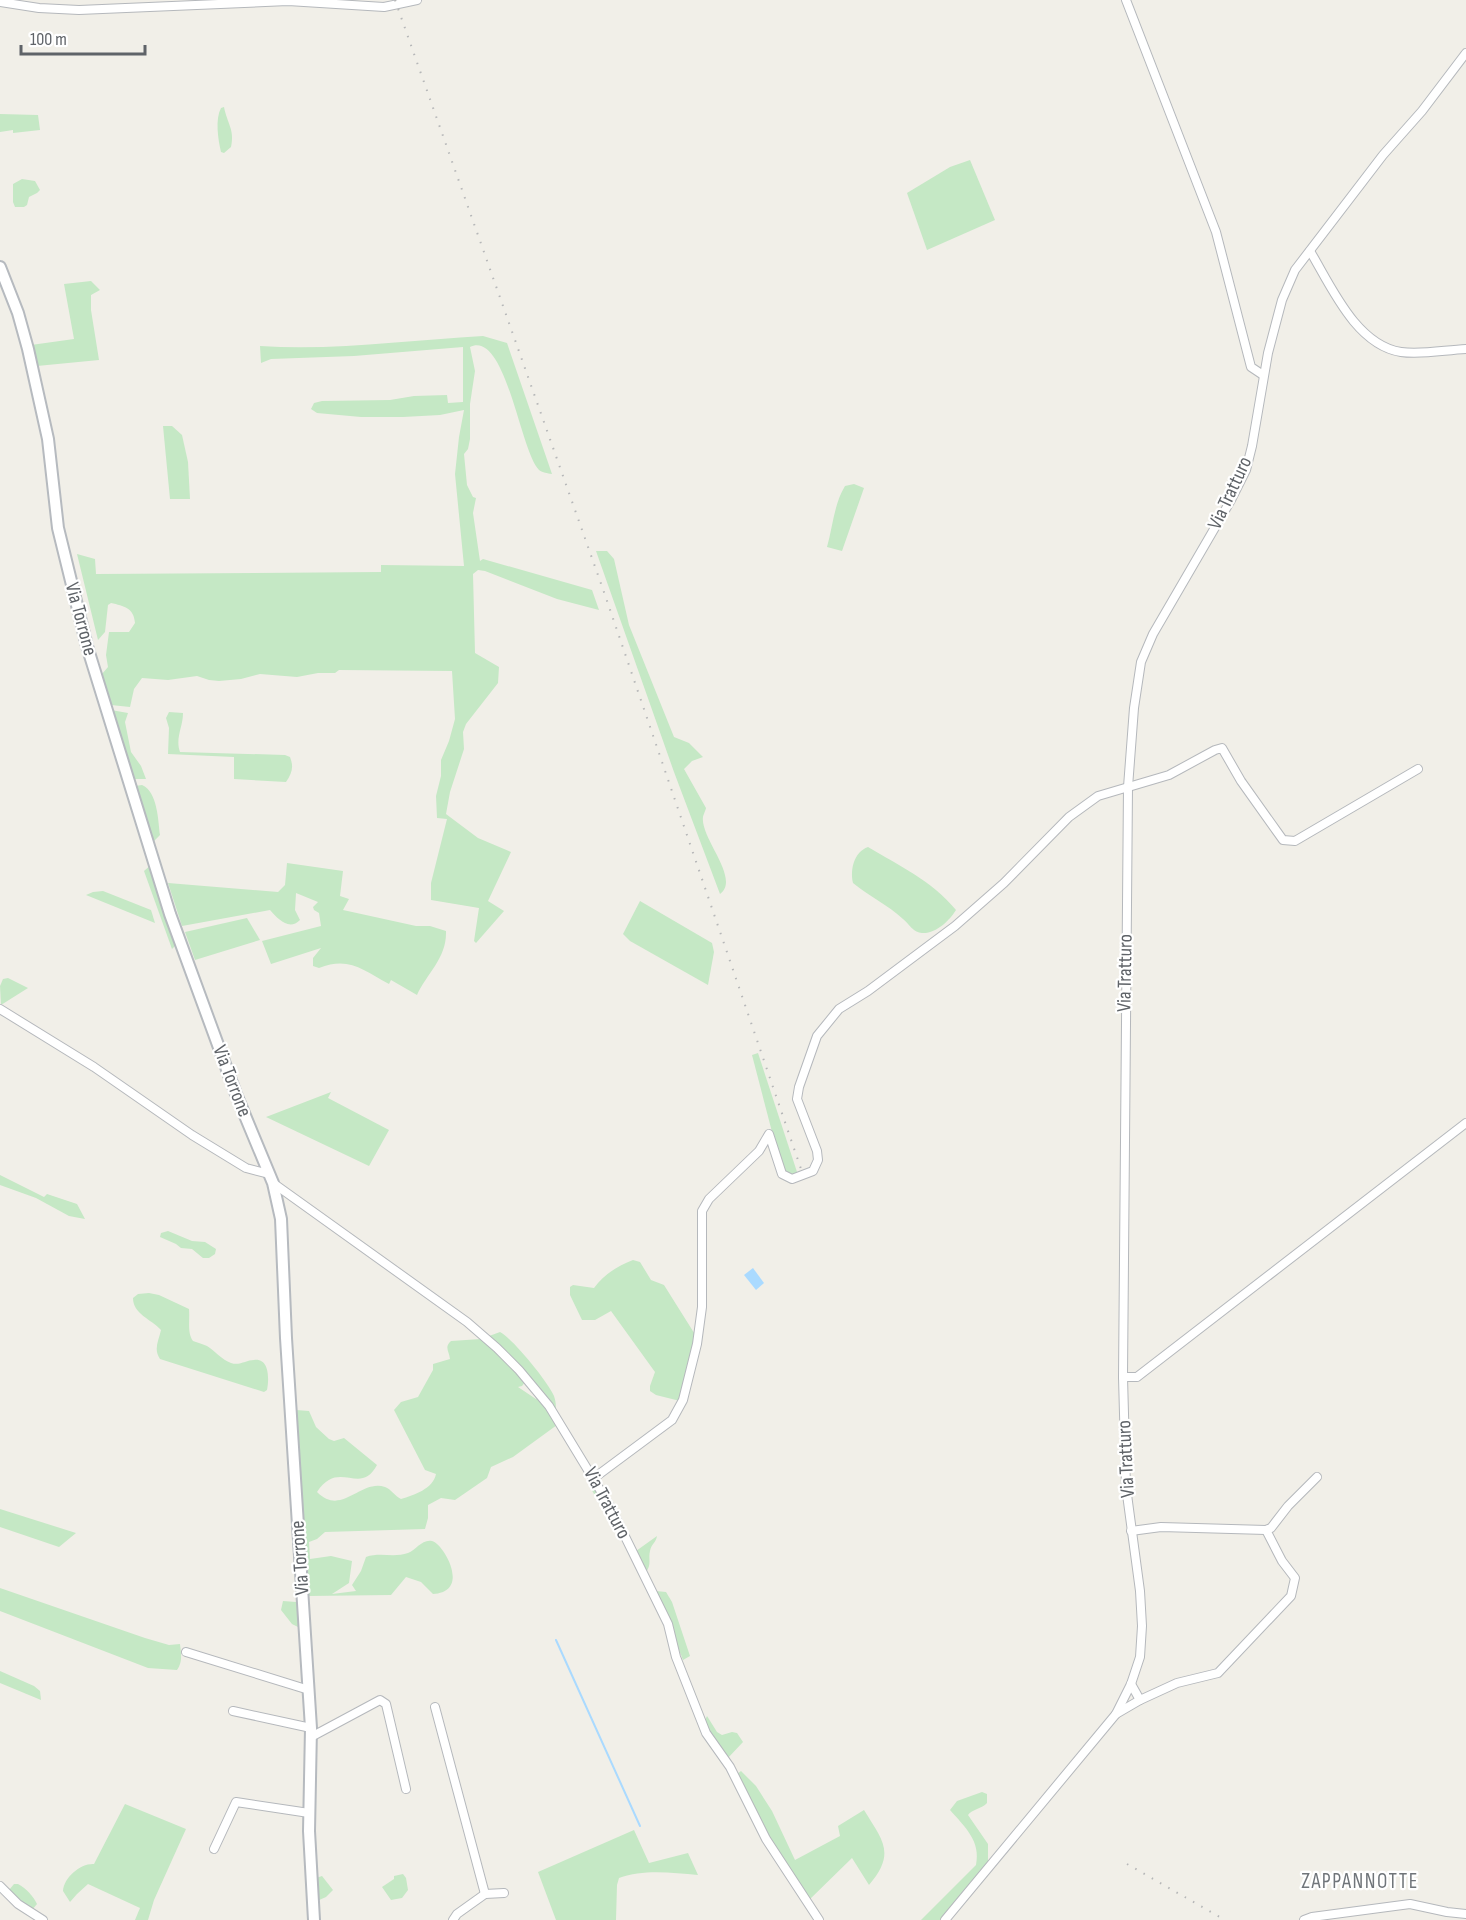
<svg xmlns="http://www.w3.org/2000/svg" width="1466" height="1920" viewBox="0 0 1466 1920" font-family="'Sofia Sans Condensed',sans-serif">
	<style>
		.green { fill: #c5e8c5; fill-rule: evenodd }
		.water { fill: #aadaff }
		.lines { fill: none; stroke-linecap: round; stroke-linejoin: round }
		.stream { stroke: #aadaff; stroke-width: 2 }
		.street-casing { stroke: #b5b8bc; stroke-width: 10 }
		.secondary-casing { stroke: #b6babf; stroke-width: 14 }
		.street { stroke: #fff; stroke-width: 8 }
		.secondary { stroke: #fff; stroke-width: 10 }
		.rail { stroke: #b6b7b8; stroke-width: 2; stroke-dasharray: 1.5 8; stroke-linecap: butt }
		.labels { text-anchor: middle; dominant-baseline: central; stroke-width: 4.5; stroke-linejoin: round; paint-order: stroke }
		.street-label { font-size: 20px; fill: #5f6368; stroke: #fff }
		.neighbourhood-label { font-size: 21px; letter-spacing: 1.5px; fill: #70757a; stroke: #fff }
	</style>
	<rect width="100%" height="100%" fill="#f1efe8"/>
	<g class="green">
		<path d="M 224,107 C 227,123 235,130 231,147 L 224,153 L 221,152 C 218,139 215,119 221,108 Z"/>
		<path d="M 0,114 L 38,115 L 40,130 L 13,133 L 13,130 L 0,132 Z"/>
		<path d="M 970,160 L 995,220 L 927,250 L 907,193 L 950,167 Z"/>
		<path d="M 22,179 L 35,181 L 40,190 L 37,193 L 29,197 L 27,205 L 24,207 L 15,207 L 13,202 L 13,184 Z"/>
		<path d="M 91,281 L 100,290 L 91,295 L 91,310 L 99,360 L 37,366 L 31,345 L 74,339 L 64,284 Z"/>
		<path d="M 483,336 L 507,343 L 552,474 C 547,473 543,473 539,470 C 520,451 506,330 470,347 L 475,371 L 470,404 L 470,439 L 468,449 L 464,454 L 467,485 L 473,497 L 476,498 L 473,513 L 480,561 L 483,559 L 592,590 L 599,610 L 557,599 L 485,571 L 478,570 L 473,574 L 475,653 L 499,667 L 498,683 L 466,724 L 463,732 L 464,749 L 450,792 L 446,814 L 478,838 L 511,852 L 488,901 L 504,911 L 476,943 L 474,941 L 479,908 L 431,900 L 431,883 L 447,819 L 437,818 L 436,796 L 441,776 L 441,760 L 449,741 L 455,719 L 452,671 L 339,670 L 335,673 L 318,673 L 297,677 L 260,674 L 241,679 L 219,681 L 209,680 L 197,676 L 168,680 L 142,678 L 134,689 L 130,707 L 111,705 L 102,674 L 108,667 L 106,655 L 109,632 L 129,632 L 135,623 C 134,608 124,606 111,603 L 108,605 L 105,632 L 98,640 L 77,554 L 95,559 L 96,574 L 381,572 L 381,565 L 464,566 L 455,474 L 459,437 L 464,410 L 440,415 L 403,417 L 361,417 L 317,413 L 311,409 L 314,403 L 322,401 L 390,400 L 414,396 L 447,395 L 448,403 L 463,402 L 463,347 L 354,356 L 271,359 L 261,363 L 260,346 C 335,351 409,340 483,336 Z"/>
		<path d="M 163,426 L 172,426 L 182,435 L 188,462 L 190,499 L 170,499 Z"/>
		<path d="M 854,484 L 864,488 L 842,551 L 827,547 C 833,526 834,504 845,486 Z"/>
		<path d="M 596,551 L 607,551 L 614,559 L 629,625 L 674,737 L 689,743 L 703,757 L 692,761 L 684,769 L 706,808 C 706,809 703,816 703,817 C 700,838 741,879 720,894 L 674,772 Z"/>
		<path d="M 111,710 L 128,713 L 125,722 L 131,752 L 141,766 L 146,779 L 132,779 Z"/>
		<path d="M 169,712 L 183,713 C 183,727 175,738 180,752 L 285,755 L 290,757 C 294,767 292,773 286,782 L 234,779 L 234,757 L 168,754 L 169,728 L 166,718 Z"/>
		<path d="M 142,785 C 158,792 158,821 160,835 L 154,841 L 151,839 L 135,786 Z"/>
		<path d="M 868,847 C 900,866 932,881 956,910 C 950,920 936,934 922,933 C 914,933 909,924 903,919 C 888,905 869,896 853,883 C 850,869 854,852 868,847 Z"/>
		<path d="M 287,863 L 343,871 L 340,896 L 349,899 L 343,910 L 416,926 L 430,926 L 446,931 C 447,958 427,973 417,995 L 391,980 L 389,984 C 363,970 349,956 319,968 L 313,966 L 313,958 L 321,948 L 271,964 L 262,941 L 321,926 L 319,913 L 314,910 L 313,907 L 318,902 L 296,893 L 295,910 L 300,920 C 289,931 278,919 270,910 L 182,926 L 168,883 L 278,892 L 285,885 Z"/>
		<path d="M 152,864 L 177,944 L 172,949 L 144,871 Z"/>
		<path d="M 103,891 L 151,910 L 155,923 L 86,895 L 93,892 Z"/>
		<path d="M 640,901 L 712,943 L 714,952 L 708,985 L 630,941 L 623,934 Z"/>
		<path d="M 247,918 L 260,940 L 195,960 L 185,932 Z"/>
		<path d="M 8,978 L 28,988 L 1,1005 L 0,986 L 3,979 Z"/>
		<path d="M 758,1053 L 798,1175 L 791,1177 L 783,1174 L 752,1055 Z"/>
		<path d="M 331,1092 L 328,1098 L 389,1130 L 369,1166 L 266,1117 Z"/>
		<path d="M 0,1175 L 44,1197 L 47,1194 L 77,1204 L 85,1219 L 69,1216 L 36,1198 L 0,1185 Z"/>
		<path d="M 168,1231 L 192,1241 L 205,1242 L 216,1249 L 215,1254 L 209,1258 L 203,1258 L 192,1249 L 181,1248 L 176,1244 L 160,1237 L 161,1233 Z"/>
		<path d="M 633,1260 L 640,1262 L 651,1280 L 664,1285 L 696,1336 L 687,1365 L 680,1401 L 656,1395 L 650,1391 L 650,1386 L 655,1372 L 611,1311 L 595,1320 L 582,1320 L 570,1295 L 570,1287 L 573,1285 L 594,1288 C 604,1274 618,1266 633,1260 Z"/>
		<path d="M 149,1293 L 159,1295 L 189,1309 C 190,1320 187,1333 193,1341 C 198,1343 203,1344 207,1346 C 215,1351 222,1360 231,1363 C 240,1366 246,1360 254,1360 C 270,1358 269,1380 267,1390 L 264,1392 L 160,1359 C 153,1349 159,1340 161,1330 C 151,1319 133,1314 133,1298 L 138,1294 Z"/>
		<path d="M 500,1332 C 513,1339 548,1382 554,1396 C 557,1405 556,1411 554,1419 L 557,1425 L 513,1457 L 491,1467 L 487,1478 L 455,1500 L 441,1498 L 428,1505 L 428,1518 L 425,1529 L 325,1532 L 317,1539 L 309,1542 L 310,1559 L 331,1556 L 352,1561 L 349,1583 L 332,1594 L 356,1591 L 352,1585 L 361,1571 L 366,1557 C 380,1552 394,1558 408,1553 C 416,1550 422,1539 432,1541 C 443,1543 472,1592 433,1594 L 421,1582 L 406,1577 L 391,1595 L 308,1596 L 296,1410 L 309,1411 L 316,1427 L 329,1439 L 334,1441 L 344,1438 L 377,1465 C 360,1497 339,1458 317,1492 C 342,1517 360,1479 385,1487 C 391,1489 395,1496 401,1499 C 414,1495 433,1489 436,1474 L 425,1470 L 394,1410 L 401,1402 L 418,1397 L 433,1370 L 433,1364 L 450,1359 C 449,1351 444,1347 451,1341 L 481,1339 ZM 529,1377 L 543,1394 L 536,1399 L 518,1387 L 522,1386 Z"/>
		<path d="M 594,1484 L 622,1537 L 620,1539 L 590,1487 Z"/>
		<path d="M 0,1509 L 76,1533 L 59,1547 L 0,1527 Z"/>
		<path d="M 657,1536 C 656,1543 651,1544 650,1551 C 648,1559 652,1564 646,1572 L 636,1551 Z"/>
		<path d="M 298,1574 L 304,1630 L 292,1624 L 281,1610 L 283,1601 L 296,1602 Z"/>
		<path d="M 0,1588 L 145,1638 L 169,1645 L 180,1644 C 181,1653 183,1662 177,1670 L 148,1668 L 0,1611 Z"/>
		<path d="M 656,1591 L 666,1592 L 672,1602 L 690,1656 L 683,1660 Z"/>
		<path d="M 0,1671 L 34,1686 L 40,1691 L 41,1700 L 0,1683 Z"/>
		<path d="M 707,1716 L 717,1732 L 722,1735 L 732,1732 L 737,1733 L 743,1742 L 727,1759 L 704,1722 Z"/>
		<path d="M 741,1771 L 756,1786 L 772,1811 L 795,1860 L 840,1836 L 838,1826 L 864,1810 C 883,1841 896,1853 869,1885 L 852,1858 L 807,1902 L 768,1834 L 737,1774 Z"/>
		<path d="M 982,1792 L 987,1794 L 987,1803 C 982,1809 972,1809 968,1815 L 988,1844 L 988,1865 L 942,1920 L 921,1920 L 976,1865 C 981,1841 965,1827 950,1810 L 957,1801 Z"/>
		<path d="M 125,1804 L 186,1829 L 154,1900 L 148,1920 L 135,1920 L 140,1908 L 88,1884 L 77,1894 L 70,1902 L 63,1891 C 64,1877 81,1863 94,1864 Z"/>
		<path d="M 634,1830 L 649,1863 L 688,1853 L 698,1875 C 672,1873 644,1869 619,1878 L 617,1885 L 616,1920 L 556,1920 L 538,1872 Z"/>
		<path d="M 403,1874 L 406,1878 L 408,1890 L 402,1898 L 391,1900 L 382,1887 L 394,1879 L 394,1876 Z"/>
		<path d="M 322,1876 L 333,1890 L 326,1897 L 317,1901 L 316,1878 Z"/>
		<path d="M 14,1884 L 18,1884 C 26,1888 33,1896 37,1904 L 32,1910 L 9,1890 Z"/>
	</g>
	<path class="water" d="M 753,1268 L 764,1283 L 756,1290 L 744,1275 Z"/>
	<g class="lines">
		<path class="stream" d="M 556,1640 L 640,1826"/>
		<g class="street-casing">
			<g id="street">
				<path d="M 1126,0 L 1216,232 L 1251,367 L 1263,375"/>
				<path d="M 0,2 L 39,8 L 79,10 L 288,1 L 384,7 L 417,0"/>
				<path d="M 1310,251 C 1331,286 1356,345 1401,352 C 1421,355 1445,350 1466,349"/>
				<path d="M 0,1009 L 94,1067 L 192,1135 L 246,1168 L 269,1174"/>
				<path d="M 273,1183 L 467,1322 L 497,1348 L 519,1370 L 549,1406 L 611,1508 L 668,1624 L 676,1657 L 706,1733 L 730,1767 L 766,1839 L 819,1920"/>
				<path d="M 1123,1377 L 1137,1377 L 1466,1123"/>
				<path d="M 594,1478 L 672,1420 L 683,1400 L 697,1344 L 702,1307 L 702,1211 L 709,1199 L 759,1151 L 769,1134 L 782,1174 L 792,1179 L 813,1171 L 818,1160 L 817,1151 L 797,1099 L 799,1087 L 817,1036 L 839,1009 L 868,991 L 955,926 L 1004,883 L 1069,817 L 1098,796 L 1169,775 L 1215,750 L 1222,748 L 1241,781 L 1278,833 L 1283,840 L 1295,841 L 1418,769"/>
				<path d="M 1131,1531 L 1161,1527 L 1266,1530 L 1271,1528 L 1288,1506 L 1317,1477"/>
				<path d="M 186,1652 L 309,1690"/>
				<path d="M 1131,1684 L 1140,1700"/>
				<path d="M 435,1707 L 485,1894"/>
				<path d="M 233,1711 L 311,1728"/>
				<path d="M 1116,1714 L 1140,1700 L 1177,1683 L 1218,1673 L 1291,1596 L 1295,1578 L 1282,1561 L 1266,1530"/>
				<path d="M 311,1737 L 380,1700 L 386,1704 L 406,1789"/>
				<path d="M 214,1849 L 236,1802 L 309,1813"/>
				<path d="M 0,1886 L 18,1904 L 43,1920"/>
				<path d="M 453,1920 L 457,1914 L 485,1894 L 504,1893"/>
				<path d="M 945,1920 L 1116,1714 L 1131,1684 L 1140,1657 L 1142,1626 L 1140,1591 L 1126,1487 L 1123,1377 L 1128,787 L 1134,708 L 1141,662 L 1153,634 L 1231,500 L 1246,470 L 1252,446 L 1268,353 L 1282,300 L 1295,270 L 1383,155 L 1422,111 L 1466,53"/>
				<path d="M 1304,1920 L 1312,1917 L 1410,1904 L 1447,1912 L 1466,1914"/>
			</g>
		</g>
		<g class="secondary-casing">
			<path id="secondary" d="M 0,267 L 18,313 L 28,349 L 48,439 L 58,528 L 87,646 L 170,914 L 236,1094 L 273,1183 L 281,1219 L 286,1338 L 311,1728 L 309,1831 L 314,1920"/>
		</g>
		<use href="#street" class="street"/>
		<use href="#secondary" class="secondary"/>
		<g class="rail">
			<path d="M 395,0 L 605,595 L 801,1169"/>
			<path d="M 1127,1864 L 1225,1920"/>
		</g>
	</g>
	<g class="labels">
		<g class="street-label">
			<text transform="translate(1230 493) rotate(-65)">Via Tratturo</text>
			<text transform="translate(81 619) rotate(75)">Via Torrone</text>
			<text transform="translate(1125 973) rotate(-89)">Via Tratturo</text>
			<text transform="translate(232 1081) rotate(69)">Via Torrone</text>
			<text transform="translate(1126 1459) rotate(-93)">Via Tratturo</text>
			<text transform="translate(607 1503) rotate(62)">Via Tratturo</text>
			<text transform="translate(300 1558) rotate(-94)">Via Torrone</text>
		</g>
		<g class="neighbourhood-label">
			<text x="1360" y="1881">ZAPPANNOTTE</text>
		</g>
	</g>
	<path d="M21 45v9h124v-9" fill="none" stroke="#5f6368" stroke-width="3"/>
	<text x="30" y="45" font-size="18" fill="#5f6368" stroke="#ffffff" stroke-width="4.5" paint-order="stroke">100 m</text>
</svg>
